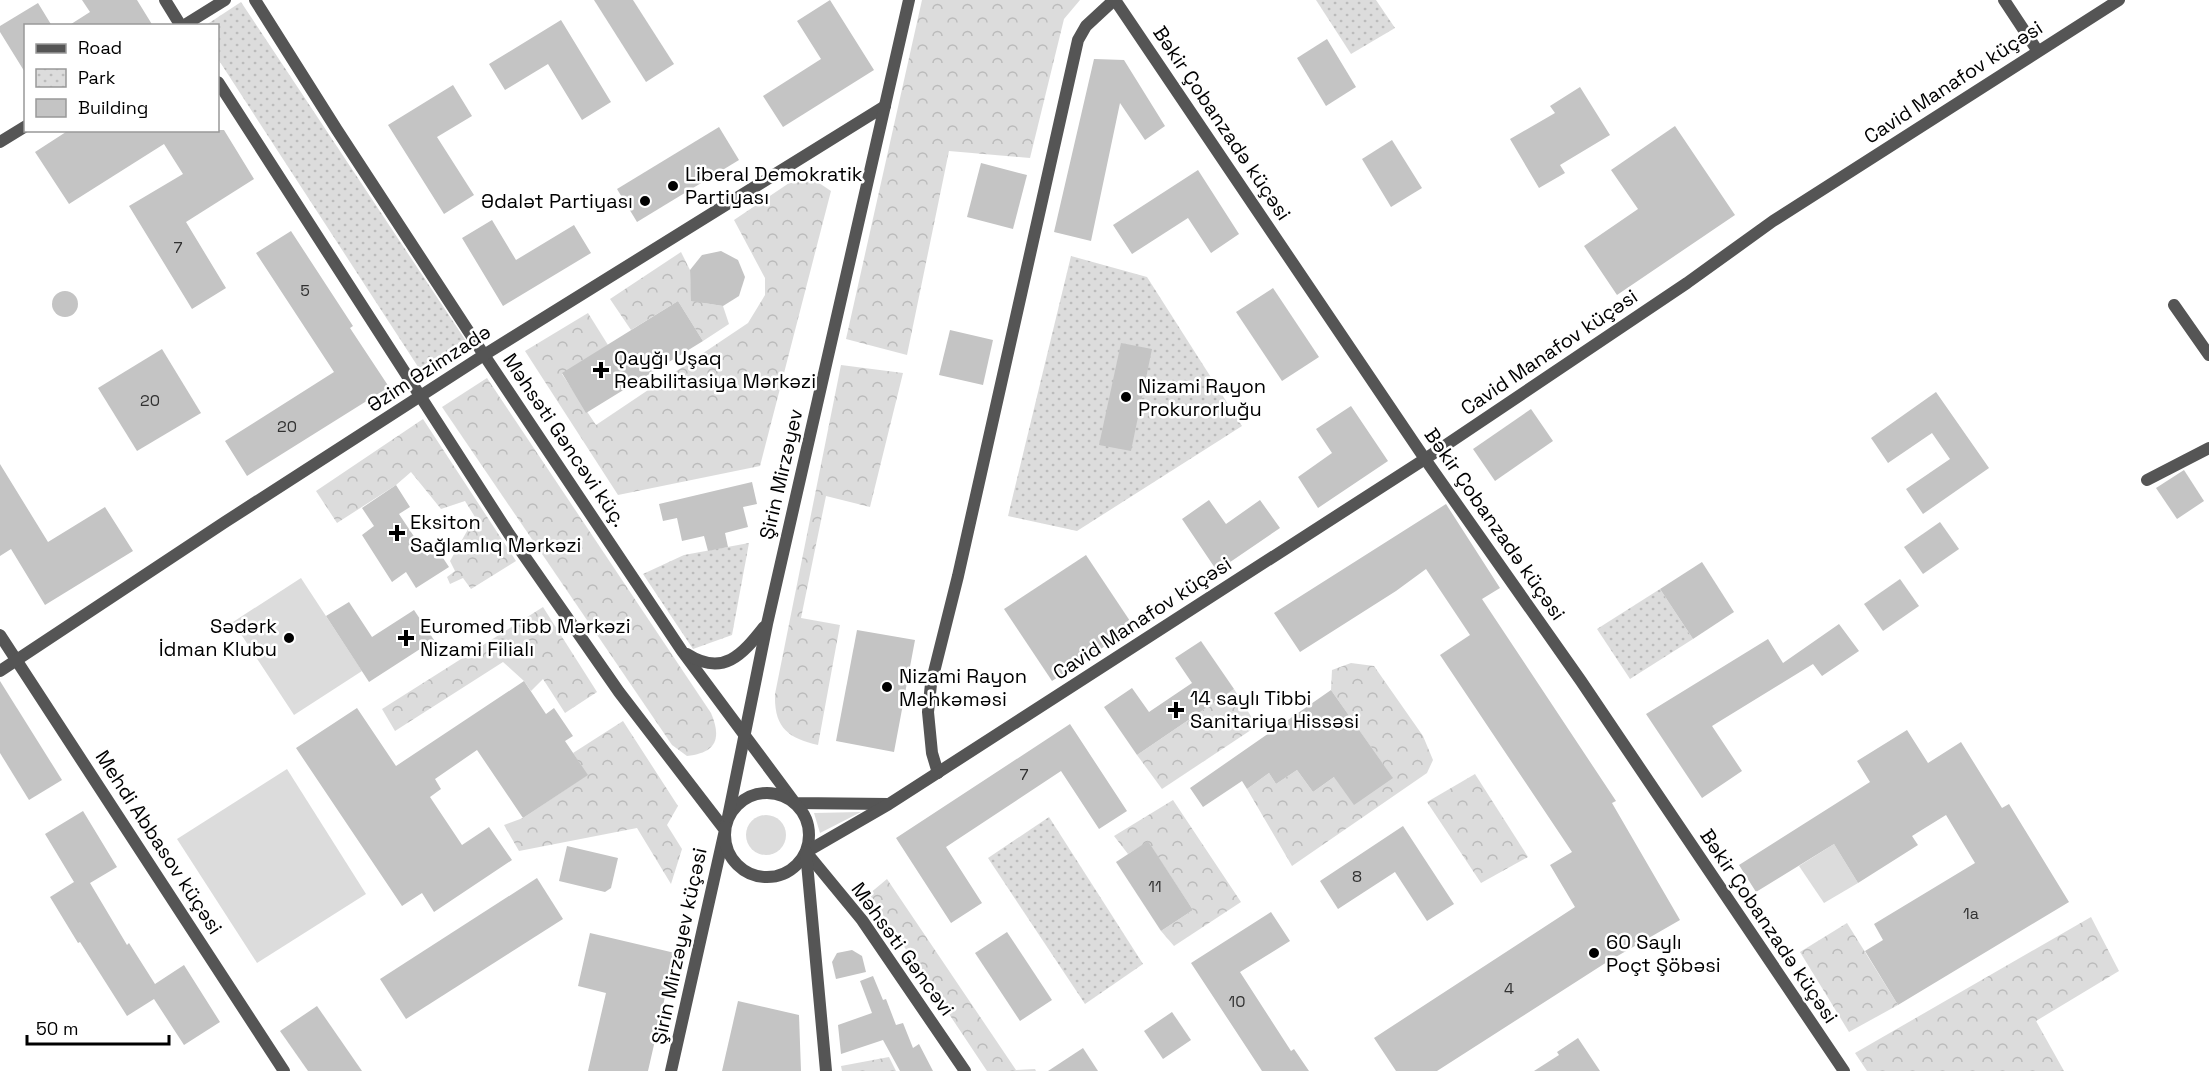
<svg xmlns="http://www.w3.org/2000/svg" width="2209" height="1071" viewBox="0 0 2209 1071" font-family="'Space Grotesk',sans-serif">
	<style>
		.grass { fill: #dcdcdc }
		.forest { fill: url(#forest-crowns) }
		.park { fill: url(#park-dots) }
		.building { fill: #c4c4c4 }
		.lines { fill: none; stroke-linecap: round; stroke-linejoin: round }
		.minor { stroke: #555; stroke-width: 12 }
		.tertiary { stroke: #555; stroke-width: 12 }
		.poi-dot { fill: #000; stroke: #fff; stroke-width: 2 }
		.labels { text-anchor: middle; dominant-baseline: central; stroke-width: 5; stroke-linejoin: round; paint-order: stroke }
		.number-label { font-size: 16px; fill: #313131 }
		.street-label { font-size: 20px; fill: #000; stroke: #fff }
		.poi-label { font-size: 20px; fill: #000; stroke: #fff; text-anchor: start }
	</style>
	<defs>
		<pattern id="forest-crowns" width="20" height="18" patternUnits="userSpaceOnUse" patternTransform="scale(1.5)"><rect width="20" height="18" fill="#dcdcdc"/><path d="M2 6a3 3 0 1 1 6 0M12 15a3 3 0 1 1 6 0" fill="none" stroke="#bbb"/></pattern>
		<pattern id="park-dots" width="8" height="8" patternUnits="userSpaceOnUse" patternTransform="scale(1.5)"><rect width="8" height="8" fill="#dcdcdc"/><path d="M2 2h.1M6 6h.1" fill="none" stroke="#bbb" stroke-width="1.8" stroke-linecap="round"/></pattern>
	</defs>
	<rect width="100%" height="100%" fill="#fff"/>
	<g class="grass">
		<path d="M 301,578 L 362,671 L 294,715 L 233,622 Z"/>
		<path d="M 287,769 L 366,894 L 257,963 L 177,839 Z"/>
		<path d="M 861,812 L 820,833 L 814,813 Z"/>
		<circle cx="766" cy="835" r="20"/>
		<path d="M 1834,844 L 1858,883 L 1824,903 L 1799,866 Z"/>
	</g>
	<g class="forest">
		<path d="M 922,0 L 1080,0 L 1064,19 L 1030,158 L 949,151 L 907,355 L 846,339 Z"/>
		<path d="M 804,173 L 831,191 L 760,466 L 618,495 L 525,351 L 588,313 L 608,345 L 562,374 L 596,425 L 748,323 L 765,295 L 765,278 L 734,220 Z"/>
		<path d="M 681,252 L 690,270 L 691,289 L 704,303 L 723,306 L 729,324 L 703,341 L 678,301 L 631,330 L 610,299 Z"/>
		<path d="M 841,365 L 903,373 L 870,507 L 826,496 L 801,618 L 840,625 L 818,745 C 788,738 774,728 775,694 Z"/>
		<path d="M 487,378 L 711,713 C 722,739 716,753 687,756 L 672,745 L 442,407 Z"/>
		<path d="M 423,419 L 516,561 L 471,589 L 463,578 L 450,584 L 447,577 L 455,571 L 450,561 L 475,517 L 465,501 L 441,509 L 411,472 L 396,485 L 337,523 L 316,491 Z"/>
		<path d="M 543,607 L 597,692 L 565,713 L 543,679 L 531,691 L 524,681 L 503,662 L 395,731 L 382,709 Z"/>
		<path d="M 1351,663 L 1374,666 L 1423,736 L 1433,760 L 1427,773 L 1292,866 L 1247,789 L 1269,773 L 1276,784 L 1297,770 L 1313,792 L 1334,777 L 1392,777 L 1331,690 L 1332,670 Z"/>
		<path d="M 1234,689 L 1257,726 L 1162,789 L 1137,755 Z"/>
		<path d="M 623,721 L 678,806 L 667,825 L 682,849 L 671,884 L 637,828 L 519,851 L 504,825 L 523,818 L 587,775 L 573,753 Z"/>
		<path d="M 1475,774 L 1528,857 L 1481,883 L 1427,802 Z"/>
		<path d="M 1173,800 L 1241,902 L 1174,946 L 1161,931 L 1193,910 L 1148,842 L 1128,854 L 1114,836 Z"/>
		<path d="M 887,879 L 1016,1070 L 1035,1069 L 1036,1071 L 987,1071 L 869,894 Z"/>
		<path d="M 2091,917 L 2119,971 L 2036,1021 L 2064,1071 L 1867,1071 L 1855,1053 Z"/>
		<path d="M 1847,923 L 1898,1005 L 1849,1032 L 1800,952 Z"/>
		<path d="M 889,1057 L 896,1071 L 842,1071 L 841,1066 Z"/>
	</g>
	<g class="park">
		<path d="M 1316,0 L 1376,0 L 1395,28 L 1351,54 Z"/>
		<path d="M 241,2 L 470,347 L 424,376 L 218,59 L 218,26 L 206,25 Z"/>
		<path d="M 1071,256 L 1147,277 L 1242,426 L 1077,531 L 1008,516 Z"/>
		<path d="M 749,543 L 732,635 L 693,649 L 643,574 L 684,555 Z"/>
		<path d="M 1660,589 L 1693,639 L 1630,679 L 1597,629 Z"/>
		<path d="M 1049,817 L 1143,964 L 1085,1004 L 988,858 Z"/>
	</g>
	<g class="building">
		<path d="M 82,0 L 137,0 L 153,26 L 68,26 L 90,12 Z"/>
		<path d="M 594,0 L 633,0 L 674,64 L 646,82 Z"/>
		<path d="M 830,0 L 874,70 L 783,127 L 763,96 L 821,59 L 797,21 Z"/>
		<path d="M 38,3 L 52,26 L 26,26 L 26,74 L 0,32 L 0,26 Z"/>
		<path d="M 561,20 L 611,102 L 582,120 L 548,64 L 505,90 L 489,64 Z"/>
		<path d="M 1327,39 L 1356,87 L 1326,106 L 1297,58 Z"/>
		<path d="M 1094,59 L 1124,60 L 1165,126 L 1145,140 L 1120,103 L 1091,241 L 1054,232 Z"/>
		<path d="M 453,85 L 472,116 L 437,137 L 474,195 L 444,214 L 388,125 Z"/>
		<path d="M 1580,87 L 1610,135 L 1560,165 L 1565,173 L 1539,188 L 1510,139 L 1555,113 L 1550,106 Z"/>
		<path d="M 1675,126 L 1735,215 L 1617,295 L 1584,246 L 1638,209 L 1611,170 Z"/>
		<path d="M 719,127 L 739,160 L 637,222 L 617,189 Z"/>
		<path d="M 69,130 L 224,130 L 254,179 L 186,222 L 226,288 L 192,309 L 129,206 L 183,174 L 164,144 L 69,204 L 35,152 Z"/>
		<path d="M 1392,140 L 1422,188 L 1391,207 L 1362,159 Z"/>
		<path d="M 981,163 L 1027,175 L 1013,229 L 967,217 Z"/>
		<path d="M 1198,170 L 1239,234 L 1211,253 L 1188,218 L 1132,254 L 1113,225 Z"/>
		<path d="M 492,220 L 516,260 L 574,225 L 591,253 L 503,306 L 462,238 Z"/>
		<path d="M 291,231 L 353,326 L 350,328 L 389,387 L 247,476 L 225,441 L 334,372 L 256,253 Z"/>
		<path d="M 721,251 L 738,260 L 745,277 L 739,296 L 723,306 L 691,301 L 690,270 L 702,255 Z"/>
		<path d="M 1273,288 L 1319,357 L 1282,381 L 1236,312 Z"/>
		<circle cx="65" cy="304" r="13"/>
		<path d="M 678,301 L 703,341 L 586,413 L 562,373 Z"/>
		<path d="M 950,330 L 993,340 L 983,385 L 939,375 Z"/>
		<path d="M 1121,343 L 1152,349 L 1131,451 L 1099,445 Z"/>
		<path d="M 162,349 L 201,413 L 137,451 L 98,388 Z"/>
		<path d="M 1936,392 L 1989,468 L 1923,514 L 1906,489 L 1950,459 L 1932,433 L 1888,463 L 1871,438 Z"/>
		<path d="M 1351,406 L 1388,461 L 1318,508 L 1298,477 L 1332,453 L 1316,429 Z"/>
		<path d="M 1531,409 L 1553,441 L 1495,481 L 1473,449 Z"/>
		<path d="M 0,464 L 48,542 L 105,507 L 133,551 L 45,605 L 11,549 L 0,556 Z"/>
		<path d="M 2184,470 L 2204,501 L 2177,519 L 2156,488 Z"/>
		<path d="M 752,482 L 757,504 L 743,507 L 748,527 L 725,533 L 728,547 L 708,551 L 704,536 L 682,541 L 677,518 L 663,521 L 659,504 Z"/>
		<path d="M 396,485 L 410,507 L 399,514 L 427,556 L 437,549 L 449,567 L 416,588 L 406,572 L 392,582 L 362,535 L 374,526 L 362,508 Z"/>
		<path d="M 1209,500 L 1226,524 L 1260,500 L 1280,528 L 1217,571 L 1182,519 Z"/>
		<path d="M 1446,504 L 1500,588 L 1482,599 L 1616,801 L 1612,803 L 1680,920 L 1607,962 L 1437,1071 L 1396,1071 L 1374,1038 L 1575,907 L 1550,865 L 1572,852 L 1440,655 L 1470,635 L 1426,569 L 1396,591 L 1300,652 L 1274,613 Z"/>
		<path d="M 1940,522 L 1959,549 L 1923,574 L 1904,547 Z"/>
		<path d="M 1086,555 L 1134,627 L 1052,681 L 1004,609 Z"/>
		<path d="M 1702,562 L 1734,612 L 1693,639 L 1660,589 Z"/>
		<path d="M 1900,579 L 1919,606 L 1883,631 L 1864,604 Z"/>
		<path d="M 349,602 L 372,637 L 414,610 L 434,640 L 369,682 L 326,616 Z"/>
		<path d="M 1839,624 L 1859,651 L 1822,676 L 1813,664 L 1712,726 L 1742,771 L 1702,798 L 1646,714 L 1768,639 L 1783,663 Z"/>
		<path d="M 857,630 L 915,640 L 894,752 L 836,741 Z"/>
		<path d="M 1201,641 L 1234,689 L 1137,755 L 1104,707 L 1132,688 L 1149,712 L 1192,683 L 1175,658 Z"/>
		<path d="M 0,681 L 62,780 L 29,800 L 0,753 Z"/>
		<path d="M 524,681 L 546,714 L 554,708 L 573,736 L 565,741 L 588,775 L 523,818 L 477,750 L 435,779 L 441,789 L 430,797 L 462,845 L 489,827 L 512,860 L 434,912 L 422,893 L 402,906 L 296,748 L 357,708 L 396,766 Z"/>
		<path d="M 1331,690 L 1393,778 L 1354,805 L 1334,777 L 1313,792 L 1297,770 L 1276,784 L 1269,773 L 1247,789 L 1242,781 L 1203,807 L 1190,788 Z"/>
		<path d="M 1070,724 L 1127,811 L 1099,829 L 1061,771 L 946,847 L 982,903 L 951,923 L 896,838 Z"/>
		<path d="M 1907,730 L 1928,763 L 1961,742 L 2002,808 L 2009,804 L 2069,902 L 1898,1005 L 1865,951 L 1883,940 L 1874,924 L 1975,863 L 1946,815 L 1912,836 L 1918,845 L 1858,883 L 1834,844 L 1756,892 L 1739,865 L 1870,782 L 1857,761 Z"/>
		<path d="M 83,811 L 117,867 L 90,883 L 127,945 L 129,943 L 155,984 L 184,965 L 220,1022 L 184,1045 L 154,999 L 127,1016 L 80,942 L 78,943 L 50,897 L 74,882 L 45,834 Z"/>
		<path d="M 1403,826 L 1454,904 L 1427,921 L 1395,872 L 1338,909 L 1320,881 Z"/>
		<path d="M 1148,841 L 1193,910 L 1161,931 L 1116,862 Z"/>
		<path d="M 567,846 L 618,858 L 611,888 L 605,892 L 559,881 Z"/>
		<path d="M 537,878 L 563,919 L 406,1019 L 380,979 Z"/>
		<path d="M 1271,912 L 1290,941 L 1240,972 L 1291,1051 L 1294,1049 L 1309,1071 L 1262,1071 L 1191,963 Z"/>
		<path d="M 1007,932 L 1052,1000 L 1020,1021 L 975,953 Z"/>
		<path d="M 590,933 L 675,953 L 648,1071 L 588,1071 L 606,993 L 578,986 Z"/>
		<path d="M 852,950 L 862,956 L 866,972 L 836,979 L 832,962 L 837,953 Z"/>
		<path d="M 873,976 L 883,1000 L 886,999 L 896,1025 L 903,1023 L 913,1048 L 919,1044 L 933,1071 L 900,1071 L 883,1040 L 841,1054 L 838,1025 L 872,1013 L 860,981 Z"/>
		<path d="M 738,1001 L 799,1015 L 801,1071 L 722,1071 Z"/>
		<path d="M 317,1006 L 362,1071 L 308,1071 L 280,1031 Z"/>
		<path d="M 1172,1012 L 1191,1040 L 1163,1059 L 1144,1031 Z"/>
		<path d="M 1578,1038 L 1600,1071 L 1534,1071 L 1559,1055 L 1557,1052 Z"/>
		<path d="M 1083,1048 L 1098,1071 L 1048,1071 Z"/>
	</g>
	<g class="lines">
		<g class="minor">
			<path d="M 165,0 L 181,26"/>
			<path d="M 255,0 L 337,130 L 484,355 L 682,651 L 795,803 L 888,804"/>
			<path d="M 2004,0 L 2037,50"/>
			<path d="M 183,26 L 225,0"/>
			<path d="M 218,82 L 509,534 L 619,692 L 725,830 L 671,1071"/>
			<path d="M 0,142 L 26,126"/>
			<path d="M 2174,305 L 2209,355"/>
			<path d="M 2147,480 L 2209,448"/>
			<path d="M 0,635 L 284,1071"/>
			<path d="M 687,654 C 723,677 742,655 764,627"/>
			<path d="M 0,671 L 225,522 L 484,355 L 885,106"/>
			<path d="M 938,773 L 932,753 L 928,712 L 931,684 L 958,576 L 1078,40 L 1086,26 L 1114,0"/>
			<circle cx="767" cy="835" r="42"/>
			<path d="M 728,817 L 767,624 L 909,0"/>
			<path d="M 806,852 L 889,804 L 1425,459 L 1687,283 L 1773,221 L 2119,0"/>
			<path d="M 806,852 L 862,920 L 965,1071"/>
			<path d="M 806,852 L 826,1071"/>
		</g>
		<path class="tertiary" d="M 1115,0 L 1425,459 L 1581,681 L 1844,1071"/>
	</g>
	<g class="poi-dot">
		<circle cx="673" cy="186" r="6"/>
		<circle cx="645" cy="201" r="6"/>
		<path d="M598 361h6v6h6v6h-6v6h-6v-6h-6v-6h6z"/>
		<circle cx="1126" cy="397" r="6"/>
		<path d="M394 524h6v6h6v6h-6v6h-6v-6h-6v-6h6z"/>
		<circle cx="289" cy="638" r="6"/>
		<path d="M403 629h6v6h6v6h-6v6h-6v-6h-6v-6h6z"/>
		<circle cx="887" cy="687" r="6"/>
		<path d="M1173 701h6v6h6v6h-6v6h-6v-6h-6v-6h6z"/>
		<circle cx="1594" cy="953" r="6"/>
	</g>
	<g class="labels">
		<g class="number-label">
			<text x="178" y="247">7</text>
			<text x="305" y="290">5</text>
			<text x="150" y="400">20</text>
			<text x="287" y="426">20</text>
			<text x="1024" y="774">7</text>
			<text x="1357" y="876">8</text>
			<text x="1155" y="886">11</text>
			<text x="1971" y="913">1a</text>
			<text x="1509" y="988">4</text>
			<text x="1237" y="1001">10</text>
		</g>
		<g class="street-label">
			<text transform="translate(1953 82) rotate(-33)">Cavid Manafov küçəsi</text>
			<text transform="translate(1222 123) rotate(56)">Bəkir Çobanzadə küçəsi</text>
			<text transform="translate(1549 352) rotate(-34)">Cavid Manafov küçəsi</text>
			<text transform="translate(429 368) rotate(-33)">Əzim Əzimzadə</text>
			<text transform="translate(565 440) rotate(56)">Məhsəti Gəncəvi küç.</text>
			<text transform="translate(781 474) rotate(-77)">Şirin Mirzəyev</text>
			<text transform="translate(1495 524) rotate(55)">Bəkir Çobanzadə küçəsi</text>
			<text transform="translate(1142 618) rotate(-33)">Cavid Manafov küçəsi</text>
			<text transform="translate(159 842) rotate(57)">Mehdi Abbasov küçəsi</text>
			<text transform="translate(1769 926) rotate(56)">Bəkir Çobanzadə küçəsi</text>
			<text transform="translate(679 946) rotate(-78)">Şirin Mirzəyev küçəsi</text>
			<text transform="translate(903 949) rotate(54)">Məhsəti Gəncəvi</text>
		</g>
		<g class="poi-label">
			<text x="685" y="174">Liberal Demokratik<tspan x="685" dy="23">Partiyası</tspan></text>
			<text x="633" y="201" text-anchor="end">Ədalət Partiyası</text>
			<text x="614" y="358">Qayğı Uşaq<tspan x="614" dy="23">Reabilitasiya Mərkəzi</tspan></text>
			<text x="1138" y="386">Nizami Rayon<tspan x="1138" dy="23">Prokurorluğu</tspan></text>
			<text x="410" y="522">Eksiton<tspan x="410" dy="23">Sağlamlıq Mərkəzi</tspan></text>
			<text x="277" y="626" text-anchor="end">Sədərk<tspan x="277" dy="23">İdman Klubu</tspan></text>
			<text x="420" y="626">Euromed Tibb Mərkəzi<tspan x="420" dy="23">Nizami Filialı</tspan></text>
			<text x="899" y="676">Nizami Rayon<tspan x="899" dy="23">Məhkəməsi</tspan></text>
			<text x="1190" y="698">14 saylı Tibbi<tspan x="1190" dy="23">Sanitariya Hissəsi</tspan></text>
			<text x="1606" y="942">60 Saylı<tspan x="1606" dy="23">Poçt Şöbəsi</tspan></text>
		</g>
	</g>
	<rect x="24" y="24" width="195" height="108" fill="#ffffff" stroke="#999999" stroke-width="1.5"/>
	<rect x="36" y="44" width="30" height="9" fill="#555555" stroke="#999999" stroke-width="1.5"/>
	<text x="78" y="54" font-size="18" fill="#000000">Road</text>
	<rect x="36" y="69" width="30" height="18" fill="url(#park-dots)" stroke="#999999" stroke-width="1.5"/>
	<text x="78" y="84" font-size="18" fill="#000000">Park</text>
	<rect x="36" y="99" width="30" height="18" fill="#c4c4c4" stroke="#999999" stroke-width="1.5"/>
	<text x="78" y="114" font-size="18" fill="#000000">Building</text>
	<path d="M27 1035v9h142v-9" fill="none" stroke="#000000" stroke-width="3"/>
	<text x="36" y="1035" font-size="18" fill="#000000" stroke="#ffffff" stroke-width="4.5" paint-order="stroke">50 m</text>
</svg>
